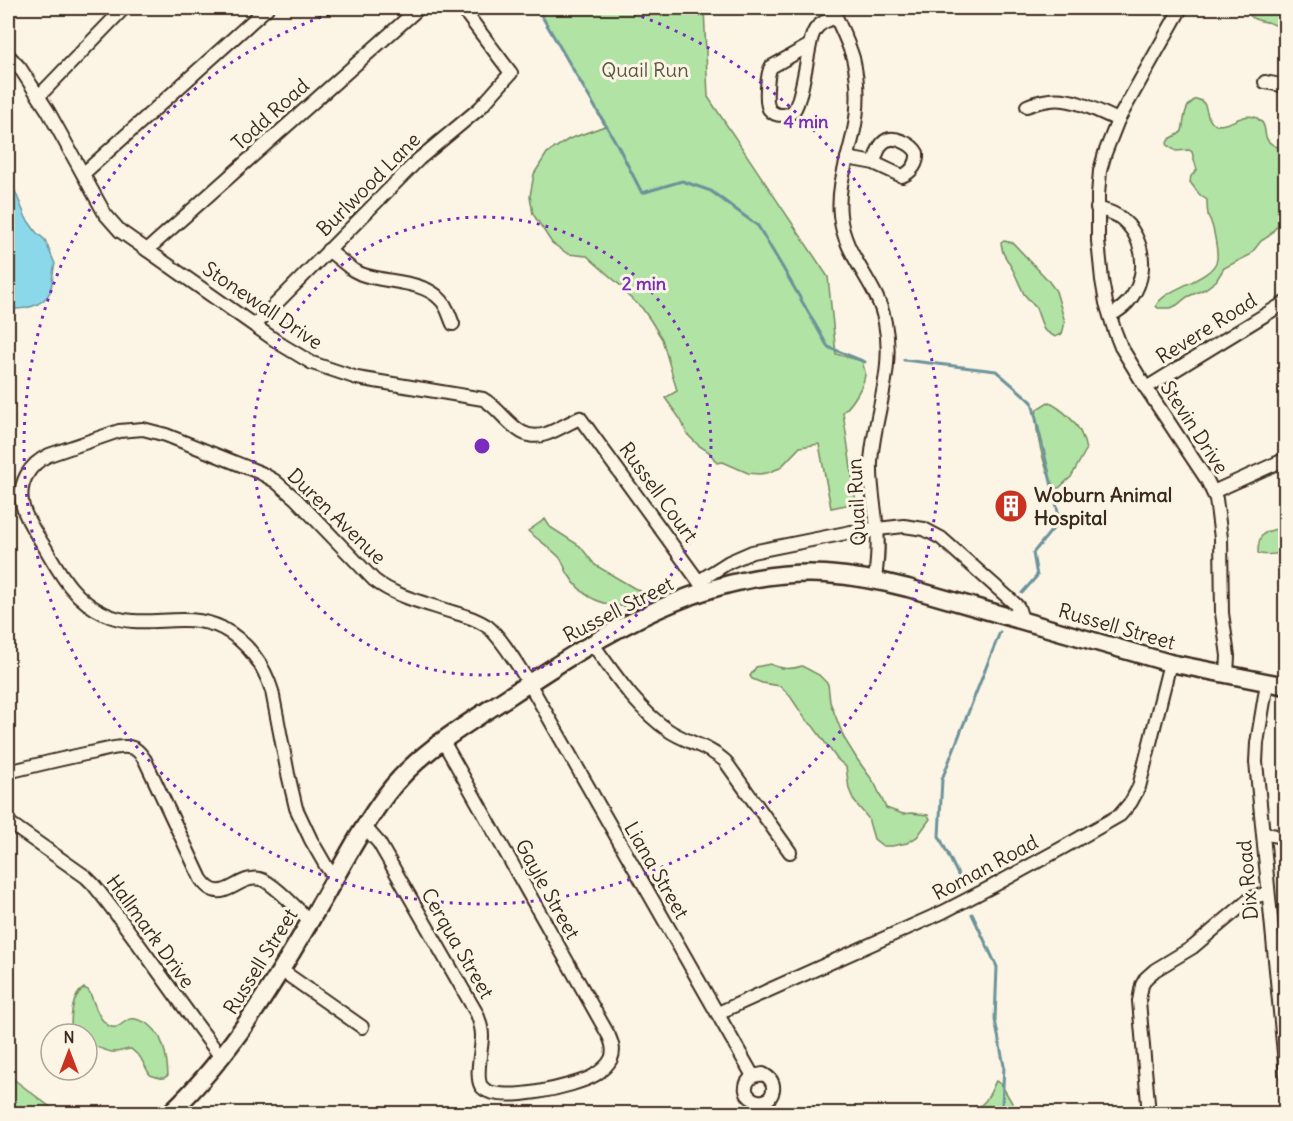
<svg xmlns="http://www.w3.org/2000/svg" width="1293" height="1121" viewBox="0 0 1293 1121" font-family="Delius,sans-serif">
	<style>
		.green { fill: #b0e3a4; stroke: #768661; stroke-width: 1.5 }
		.water { fill: #8cd8eb; stroke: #6c9299; stroke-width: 1.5 }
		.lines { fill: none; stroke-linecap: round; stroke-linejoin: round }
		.stream { stroke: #6c9299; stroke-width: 3 }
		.street-casing { stroke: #3b2a1e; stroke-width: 16 }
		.secondary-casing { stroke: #3b2a1e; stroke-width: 21 }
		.street { stroke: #fcf5e5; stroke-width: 12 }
		.secondary { stroke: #fcf5e5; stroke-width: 16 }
		.ring { fill: none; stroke: #7b2cbf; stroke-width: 3; stroke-dasharray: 3 6 }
		.labels { text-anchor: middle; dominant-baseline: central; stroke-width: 6; stroke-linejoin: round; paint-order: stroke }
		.park-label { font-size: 20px; fill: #585840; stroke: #fcf5e5 }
		.street-label { font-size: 20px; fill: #3b2a1e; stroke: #fcf5e5 }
		.poi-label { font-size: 20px; font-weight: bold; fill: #3b2a1e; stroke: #fcf5e5; text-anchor: start }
		.centre { fill: #7b2cbf; stroke: #fcf5e5; stroke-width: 3 }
		.ring-label { font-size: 18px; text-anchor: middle; font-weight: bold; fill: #7b2cbf; stroke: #fcf5e5; stroke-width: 6; stroke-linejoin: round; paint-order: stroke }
	</style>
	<rect width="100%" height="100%" fill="#fcf5e5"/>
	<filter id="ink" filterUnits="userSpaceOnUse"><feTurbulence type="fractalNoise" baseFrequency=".0167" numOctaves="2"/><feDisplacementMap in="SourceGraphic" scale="12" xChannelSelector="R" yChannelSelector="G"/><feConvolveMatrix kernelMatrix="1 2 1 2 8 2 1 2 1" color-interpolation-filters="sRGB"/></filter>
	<g filter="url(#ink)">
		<g class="green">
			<path d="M 538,8 L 704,8 L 708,97 L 828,277 L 836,354 L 862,361 C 863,365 864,368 865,372 C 866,383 852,405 843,412 L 856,503 L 831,508 L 819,444 L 800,447 L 780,468 L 767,473 L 759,474 L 748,473 L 723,462 L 717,463 L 709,452 L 698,445 L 687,434 L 681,420 L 665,398 L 677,391 L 676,387 L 662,339 L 651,321 L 642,308 L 627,295 L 622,287 L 587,256 L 568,254 L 552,243 L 533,214 L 530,196 L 534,174 L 547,153 L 569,139 L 605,126 Z"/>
			<path d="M 1248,8 L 1285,8 L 1285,31 L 1282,31 C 1281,30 1276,25 1275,25 C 1265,19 1249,24 1248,8 Z"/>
			<path d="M 1196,99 C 1211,102 1203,116 1213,123 C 1225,131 1244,110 1257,118 C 1274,129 1253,140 1285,150 L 1285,224 L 1277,226 L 1269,236 L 1261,241 L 1250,255 L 1224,268 L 1216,281 L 1205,289 L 1187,297 L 1177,305 L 1171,308 L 1158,308 L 1156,306 C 1163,288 1214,280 1217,259 C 1218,252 1214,230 1211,222 C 1210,218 1208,218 1208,214 C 1207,209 1207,205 1207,200 L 1199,194 L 1190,182 L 1191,176 L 1197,170 L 1192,152 L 1189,150 L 1176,151 L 1168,146 L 1167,143 C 1169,136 1178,137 1182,131 C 1185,119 1183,106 1196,99 Z"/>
			<path d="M 1004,241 L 1013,243 L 1047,279 L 1056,291 L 1065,322 L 1062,334 L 1055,337 L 1044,330 L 1036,308 L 1024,294 L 1013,270 L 1003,253 L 1001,243 Z"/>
			<path d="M 1048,402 C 1062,409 1077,422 1082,436 C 1084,440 1085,446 1086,450 L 1071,477 L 1059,488 L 1055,488 C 1045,472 1033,428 1037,409 Z"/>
			<path d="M 545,519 L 550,527 L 580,546 L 595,565 L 634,588 C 641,590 647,596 647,603 C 640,608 629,607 621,606 C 596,604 581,595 568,574 C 565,569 563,562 560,558 C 552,549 537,539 528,531 Z"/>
			<path d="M 1285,527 L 1285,553 C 1278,553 1264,557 1258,553 C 1258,530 1266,532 1285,527 Z"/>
			<path d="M 770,664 C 781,669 790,670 802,666 L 819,675 L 828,684 L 830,702 L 844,738 L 857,759 L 875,784 L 886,808 L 903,814 L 911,813 L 928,815 L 930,819 L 917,837 L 907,843 L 892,846 L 883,846 L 874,839 L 868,818 L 854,801 L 849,789 L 846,767 L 837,759 L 813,726 L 806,720 L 790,696 L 780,686 L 762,683 L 752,679 L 750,676 L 756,667 Z"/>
			<path d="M 84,988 L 88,990 L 90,993 C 95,1005 98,1019 109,1026 C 118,1031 123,1021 130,1019 C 133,1018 136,1019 139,1020 C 162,1026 167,1054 168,1075 C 163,1081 157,1077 150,1075 L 140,1057 L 131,1049 C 124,1049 119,1053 112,1052 C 103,1050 97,1046 87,1046 L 87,1034 L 72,1034 C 70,1020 71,996 84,988 Z"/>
			<path d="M 8,1075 L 58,1113 L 8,1113 Z"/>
			<path d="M 996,1081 L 1001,1084 L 1018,1113 L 971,1113 C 978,1108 985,1103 989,1095 C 992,1090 993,1086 996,1081 Z"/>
		</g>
		<path class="water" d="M 8,168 L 15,191 L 26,218 L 36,232 L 45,240 L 55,264 C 52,273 53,284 50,292 C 43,307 22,310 8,309 Z"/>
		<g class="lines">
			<g class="stream">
				<path d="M 537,8 L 618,146 L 642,193 L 682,181 L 711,191 L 758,226 L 783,268 L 828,347 L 865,362"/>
				<path d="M 904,360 L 996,371 L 1032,402 L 1060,520 L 1033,553 L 1037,576 L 1022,593"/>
				<path d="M 962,883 L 939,836 L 942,779 L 1000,632"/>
				<path d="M 972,914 L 997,967 L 995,1020 L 1004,1066 L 1002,1106 L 1007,1114"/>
			</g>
			<g class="street-casing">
				<g id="street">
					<path d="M 832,8 C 839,24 848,41 853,58 C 859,83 859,109 853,135 C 847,162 837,187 840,215 C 844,258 878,282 885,323 C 895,371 874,415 871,462 C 870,486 875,507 877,530 C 879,547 877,563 875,580"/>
					<path d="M 1181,8 L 1118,120 L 1105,153 L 1100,171 L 1098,195 L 1098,241 L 1102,280 L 1106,303 L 1114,329 L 1121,347 L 1146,388 L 1207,480 L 1216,499 L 1221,538 L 1222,613 L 1228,656 L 1227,675"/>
					<path d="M 810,45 C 807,58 801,101 794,110 C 791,114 787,115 782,115 C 777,115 772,113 769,109 C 765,102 767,74 771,67 L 810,45 C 813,27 819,23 836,17"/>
					<path d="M 8,55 L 20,68 L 48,111 L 105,214 L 120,231 L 282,345 L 312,363 L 357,378 L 483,399 C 505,411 517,444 546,434 C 558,430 568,423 580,418 L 705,590"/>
					<path d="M 1265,82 L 1286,86"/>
					<path d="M 39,96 L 124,8"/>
					<path d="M 1027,106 C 1034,103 1042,101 1050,100 C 1073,97 1098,111 1118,120"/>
					<path d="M 847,158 L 874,163 L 902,176 C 912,172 918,163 917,153 C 914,147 909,144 902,141 C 883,133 878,148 874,163"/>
					<path d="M 83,174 L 267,8"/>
					<path d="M 1097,208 C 1106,211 1116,213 1123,220 C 1153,246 1147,299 1110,315"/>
					<path d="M 147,250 L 419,8"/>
					<path d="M 328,250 L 353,270 L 361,274 C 384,283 423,280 440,299 C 447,305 449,315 453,324"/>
					<path d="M 255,325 L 419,159 L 480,108 L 511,73 L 462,8"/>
					<path d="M 1146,388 L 1286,302"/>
					<path d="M 1213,492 L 1286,459"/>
					<path d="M 699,581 L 729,562 L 752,552 L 851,532 L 904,526 L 924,529 L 941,538 L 1012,601 L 1018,607 L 1023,622"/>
					<path d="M 592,643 C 614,673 636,708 668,730 C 685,742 709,746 725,761 L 790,852"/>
					<path d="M 1267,683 L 1257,743 L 1256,762 L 1286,1074"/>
					<path d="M 8,772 C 36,765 65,758 95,752 C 105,750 117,746 127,747 C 136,747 140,753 145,760 L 201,879 C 222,909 236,874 260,879 C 273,882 299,911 310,921"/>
					<path d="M 8,822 L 86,877 L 93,884 C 138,940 177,1000 221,1057"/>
					<path d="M 365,827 L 379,843 L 477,1014 C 480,1022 482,1028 482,1036 C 482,1049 475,1076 481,1086 C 495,1106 577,1086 595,1075 C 601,1071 608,1065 611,1059 C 615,1051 612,1043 609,1036 L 443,741"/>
					<path d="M 1263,833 L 1286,838"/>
					<path d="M 335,878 L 326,866 L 311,840 L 296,808 L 288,774 L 272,691 C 264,665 247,641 222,628 C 182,609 143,632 105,614 C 76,601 62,577 47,551 C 39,537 27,523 23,507 C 17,484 29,464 49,455 L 119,431 L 143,429 L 166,435 L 261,473 L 275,481 L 296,499 L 374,580 C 396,597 425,603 452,612 C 464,615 476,619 487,626 C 502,638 518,666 529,683 L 753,1076 C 730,1095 769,1114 773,1090 C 774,1082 769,1077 763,1074 L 753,1076"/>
					<path d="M 281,970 L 362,1027"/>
					<path d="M 718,1013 L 943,912 L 993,886 L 1064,847 L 1120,815 L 1131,802 L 1139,787 L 1170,663"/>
					<path d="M 1149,1114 L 1139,1001 L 1142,985 L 1146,978 L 1155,970 L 1193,947 L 1251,898 L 1268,893"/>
				</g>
			</g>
			<g class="secondary-casing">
				<path id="secondary" d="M 169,1114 C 234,1053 279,975 323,899 C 343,864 362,827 386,795 C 418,752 464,726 508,697 C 603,634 707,567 826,574 C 854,576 881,581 908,588 L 1170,663 L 1286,686"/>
			</g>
			<use href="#street" class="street"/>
			<use href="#secondary" class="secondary"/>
		</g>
	</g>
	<g class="ring">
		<circle cx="482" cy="446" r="229"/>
		<path d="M616 8A458 458 0 1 1 348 8"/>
	</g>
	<defs>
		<g id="building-disc" transform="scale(1.725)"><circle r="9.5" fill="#c8321e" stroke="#fcf5e5"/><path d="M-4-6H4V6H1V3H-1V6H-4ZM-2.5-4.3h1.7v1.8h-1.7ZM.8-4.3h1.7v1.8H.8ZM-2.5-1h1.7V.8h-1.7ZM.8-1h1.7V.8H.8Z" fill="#fff"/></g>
	</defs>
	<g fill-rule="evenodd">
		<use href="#building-disc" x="1011" y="506"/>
	</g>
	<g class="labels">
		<g class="park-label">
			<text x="645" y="69">Quail Run</text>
		</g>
		<g class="street-label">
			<text transform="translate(270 114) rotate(-42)">Todd Road</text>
			<text transform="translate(368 184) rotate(-45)">Burlwood Lane</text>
			<text transform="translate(263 305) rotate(34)">Stonewall Drive</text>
			<text transform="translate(1206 328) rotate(-32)">Revere Road</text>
			<text transform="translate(1195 427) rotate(57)">Stevin Drive</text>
			<text transform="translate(659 492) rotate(54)">Russell Court</text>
			<text transform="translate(856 502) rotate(-93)">Quail Run</text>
			<text transform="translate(337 516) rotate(44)">Duren Avenue</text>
			<text transform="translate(618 609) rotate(-27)">Russell Street</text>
			<text transform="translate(1117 626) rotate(16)">Russell Street</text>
			<text transform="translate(985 867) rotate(-28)">Roman Road</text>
			<text transform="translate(657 870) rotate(60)">Liana Street</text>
			<text transform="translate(1247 880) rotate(-95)">Dix Road</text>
			<text transform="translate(548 889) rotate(61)">Gayle Street</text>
			<text transform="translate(151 931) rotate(54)">Hallmark Drive</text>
			<text transform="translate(458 943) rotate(60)">Cerqua Street</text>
			<text transform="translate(260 961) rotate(-58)">Russell Street</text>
		</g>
		<g class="poi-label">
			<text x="1034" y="494">Woburn Animal<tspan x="1034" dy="23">Hospital</tspan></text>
		</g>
	</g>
	<circle cx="482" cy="446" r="9" class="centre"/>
	<g class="ring-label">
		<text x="806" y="128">4 min</text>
		<text x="644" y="290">2 min</text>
	</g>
	<rect width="1293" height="1121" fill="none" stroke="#fcf5e5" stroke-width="30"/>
	<rect x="15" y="15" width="1263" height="1091" fill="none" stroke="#3b2a1e" stroke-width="2" filter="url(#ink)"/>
	<g transform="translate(69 1052)"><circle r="28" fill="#fcf5e5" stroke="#afa495" stroke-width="1.5"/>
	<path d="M0-4.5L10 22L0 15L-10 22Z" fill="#c8321e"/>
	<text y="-9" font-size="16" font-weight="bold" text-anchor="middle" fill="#3b2a1e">N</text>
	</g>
</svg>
